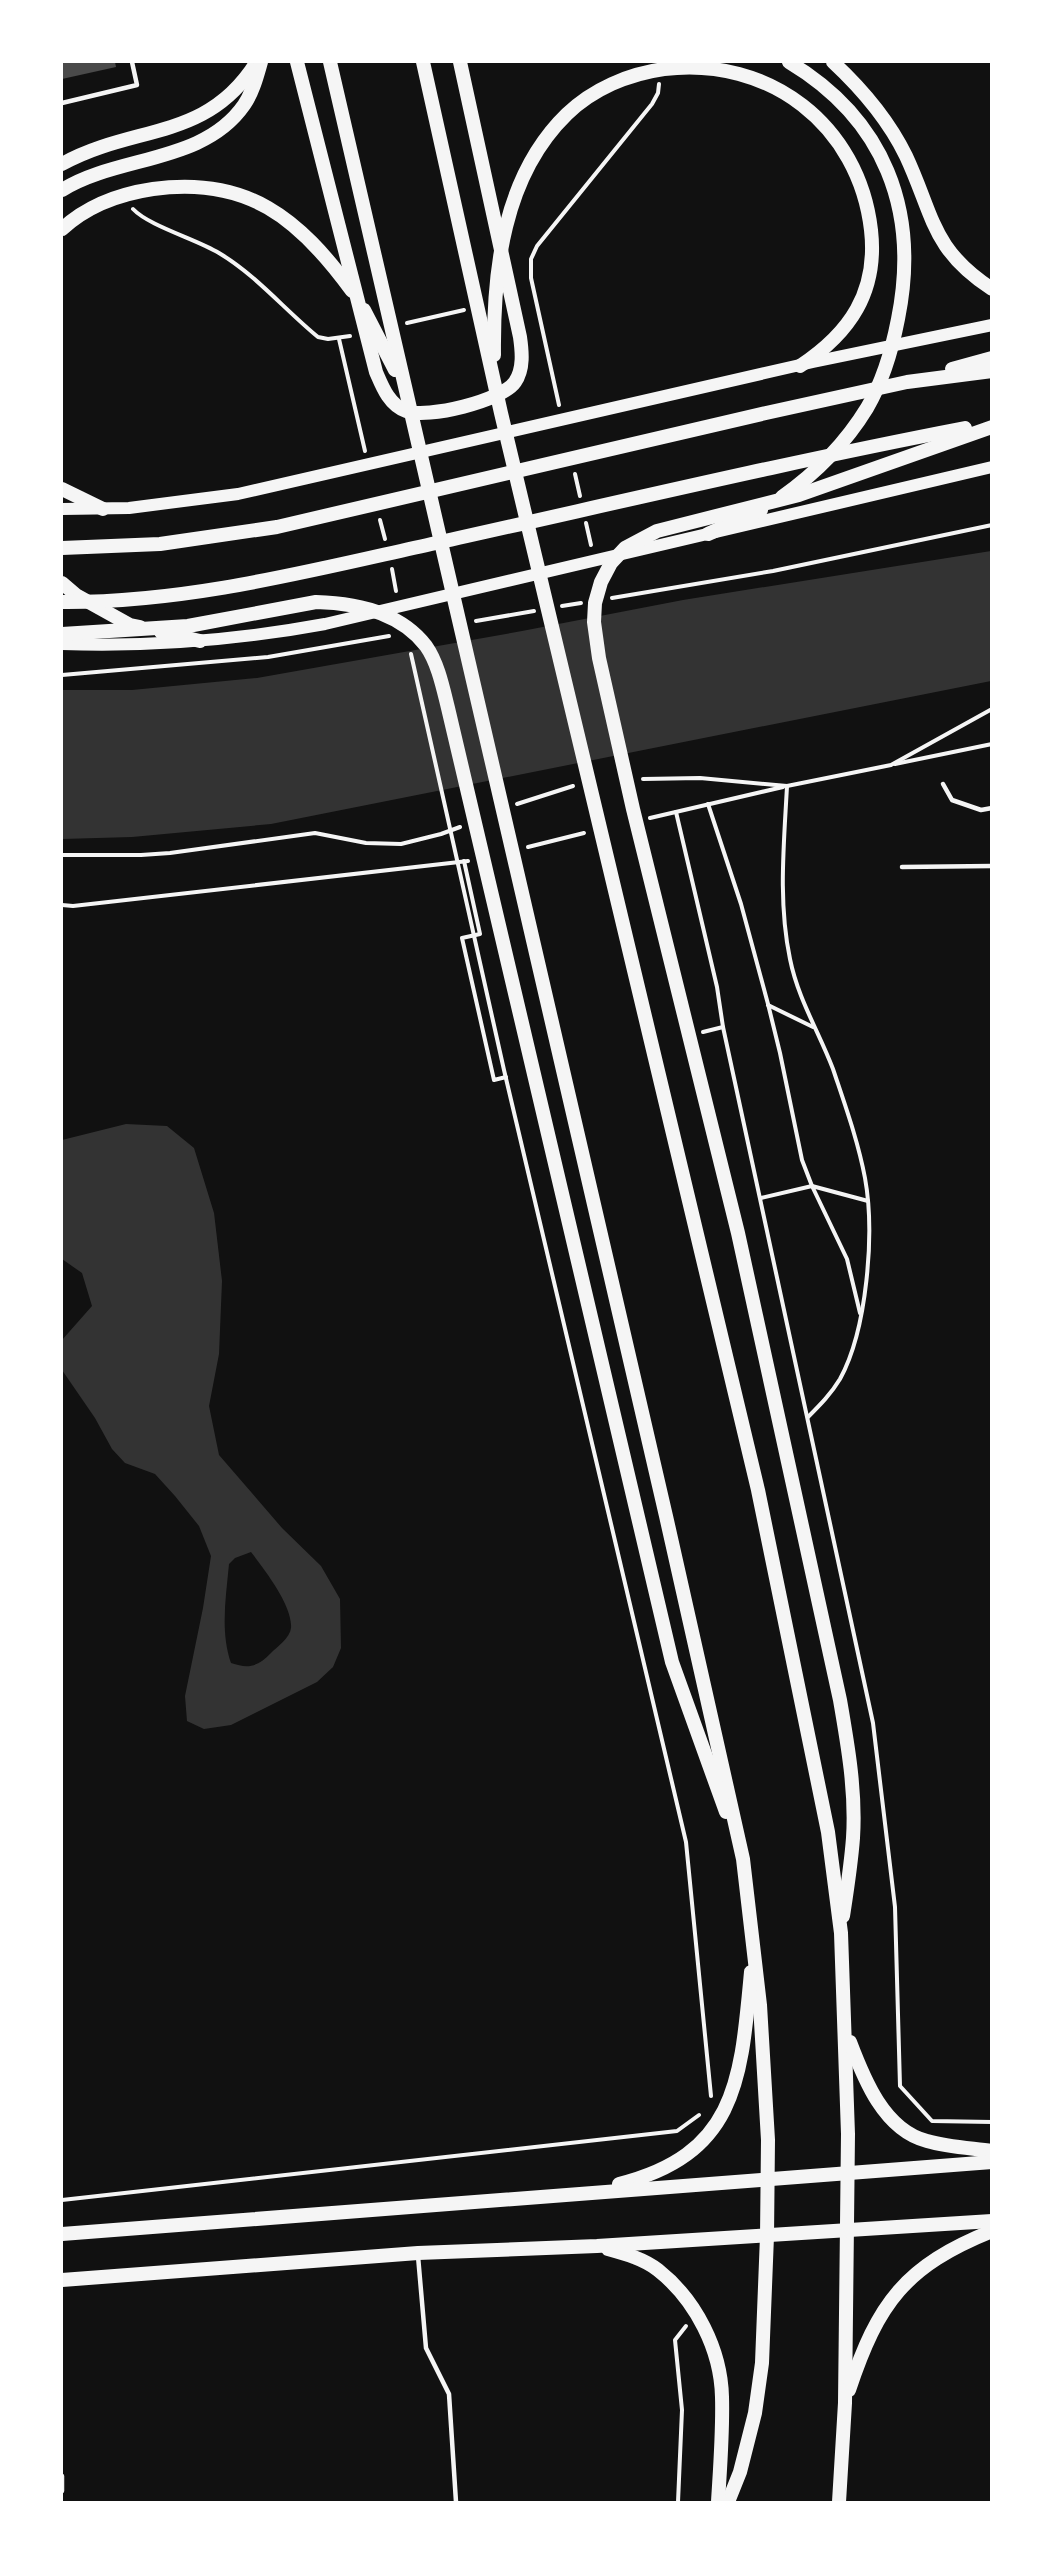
<svg xmlns="http://www.w3.org/2000/svg" width="1053" height="2564" viewBox="0 0 1053 2564" font-family="Lora,serif">
	<style>
		.water { fill: #333; fill-rule: evenodd }
		.building { fill: #4a4a4a }
		.lines { fill: none; stroke-linecap: round; stroke-linejoin: round }
		.path { stroke: #f5f5f5; stroke-width: 4 }
		.service { stroke: #f5f5f5; stroke-width: 4.5 }
		.secondary { stroke: #f5f5f5; stroke-width: 12 }
		.primary { stroke: #f5f5f5; stroke-width: 14 }
	</style>
	<rect width="100%" height="100%" fill="#111"/>
	<g class="water">
		<path d="M 991,551 L 991,681 L 271,824 L 132,837 L 62,839 L 62,690 L 132,690 L 257,678 L 522,631 L 683,600 Z"/>
		<path d="M 126,1124 L 167,1126 L 194,1148 L 214,1213 L 222,1281 L 219,1354 L 209,1406 L 219,1455 L 282,1528 L 321,1566 L 340,1599 L 341,1648 L 333,1667 L 317,1682 L 231,1725 L 204,1729 L 187,1721 L 185,1696 L 203,1608 L 211,1556 L 199,1526 L 175,1496 L 155,1474 L 125,1463 L 112,1449 L 95,1418 L 62,1370 L 62,1340 L 92,1306 L 82,1273 L 62,1259 L 62,1140 ZM 251,1552 C 264,1569 293,1606 291,1628 C 290,1638 277,1647 271,1653 C 258,1667 248,1669 231,1663 C 220,1631 226,1597 229,1564 L 235,1558 Z"/>
	</g>
	<path class="building" d="M 62,62 L 115,62 L 116,67 L 62,79 Z"/>
	<g class="lines">
		<g class="path">
			<path d="M 133,209 C 149,226 196,239 219,253 C 256,275 285,310 318,337 L 328,339 L 350,336"/>
			<path d="M 407,323 L 464,310"/>
			<path d="M 339,339 L 365,451"/>
			<path d="M 559,405 L 531,278 L 531,259 L 537,246 L 652,104 L 658,93 L 659,84"/>
			<path d="M 575,474 L 580,496"/>
			<path d="M 380,520 L 385,539"/>
			<path d="M 586,523 L 591,545"/>
			<path d="M 392,569 L 396,591"/>
			<path d="M 612,598 L 773,571 L 992,525"/>
			<path d="M 562,606 L 581,603"/>
			<path d="M 476,621 L 534,611"/>
			<path d="M 411,654 L 504,1070 L 686,1842 L 711,2096"/>
			<path d="M 62,675 L 268,657 L 389,636"/>
			<path d="M 895,764 L 992,744"/>
			<path d="M 643,779 L 700,778 L 787,786 L 891,765 L 992,709"/>
			<path d="M 787,786 C 784,844 778,902 790,959 C 798,999 819,1032 833,1069 C 845,1105 858,1141 865,1178 C 875,1233 867,1330 840,1379 C 831,1394 820,1405 808,1417"/>
			<path d="M 517,804 L 573,786"/>
			<path d="M 708,804 L 741,904 L 768,1004 L 780,1053 L 802,1160 L 812,1186 L 847,1259 L 860,1313"/>
			<path d="M 676,812 L 717,987 L 723,1027 L 873,1723 L 895,1907 L 900,2086 L 932,2121 L 992,2122"/>
			<path d="M 650,818 L 783,787"/>
			<path d="M 528,847 L 584,833"/>
			<path d="M 62,855 L 141,855 L 170,853 L 315,833 L 366,843 L 401,844 L 441,834 L 460,827"/>
			<path d="M 464,861 L 480,934 L 462,938 L 494,1080 L 506,1077"/>
			<path d="M 62,905 L 73,906 L 468,861"/>
			<path d="M 768,1005 L 813,1027"/>
			<path d="M 703,1032 L 723,1027"/>
			<path d="M 761,1198 L 812,1186 L 868,1201"/>
			<path d="M 62,2200 L 677,2131 L 699,2115"/>
			<path d="M 678,2502 L 682,2410 L 675,2340 L 686,2326"/>
		</g>
		<g class="service">
			<path d="M 62,103 L 137,85 L 132,62"/>
			<path d="M 943,784 L 952,800 L 981,810 L 992,808"/>
			<path d="M 902,867 L 992,866"/>
			<path d="M 418,2256 L 426,2348 L 449,2394 L 456,2502"/>
			<path d="M 62,2476 L 62,2491"/>
		</g>
		<g class="secondary">
			<path d="M 62,509 L 129,508 L 238,494 L 813,362 L 992,325"/>
			<path d="M 62,644 C 150,647 238,640 325,624 L 992,467"/>
		</g>
		<g class="primary">
			<path d="M 297,62 L 376,372 C 382,386 389,405 406,411 C 427,419 502,401 515,382 C 524,369 522,351 520,337 L 460,62"/>
			<path d="M 330,62 L 666,1516 L 743,1859 L 760,2005 L 768,2140 L 767,2236 L 762,2363 L 755,2413 L 740,2472 L 728,2502"/>
			<path d="M 423,62 L 501,413 L 758,1490 L 828,1832 L 841,1933 L 848,2134 L 845,2403 L 839,2502"/>
			<path d="M 833,62 C 862,89 888,119 906,156 C 934,216 931,249 992,289"/>
			<path d="M 62,164 C 134,124 206,142 256,63"/>
			<path d="M 62,190 C 118,155 203,164 244,105 C 253,92 257,76 261,62"/>
			<path d="M 62,229 C 87,206 119,194 153,189 C 247,176 299,218 352,291"/>
			<path d="M 364,310 L 395,370"/>
			<path d="M 494,355 C 493,271 503,176 567,114 C 593,89 628,74 664,69 C 769,56 859,125 871,230 C 878,292 850,333 800,366"/>
			<path d="M 952,369 L 992,358"/>
			<path d="M 62,489 L 103,509"/>
			<path d="M 782,497 C 816,473 845,444 867,408 C 883,381 892,350 898,319 C 920,210 884,119 789,62"/>
			<path d="M 708,534 L 761,510"/>
			<path d="M 62,548 L 160,544 L 277,527 L 766,413 L 907,382 L 992,371"/>
			<path d="M 62,583 L 76,595 L 130,625 L 140,627"/>
			<path d="M 62,602 C 188,603 313,570 436,543 C 612,504 788,462 965,428"/>
			<path d="M 161,632 L 200,641"/>
			<path d="M 62,634 L 188,626 L 316,602 C 356,603 400,612 426,646 C 438,663 443,688 448,708 L 672,1662 L 726,1812"/>
			<path d="M 843,1916 C 847,1890 851,1865 853,1838 C 856,1792 848,1746 840,1700 L 738,1233 L 633,809 L 599,658 L 594,622 L 595,603 L 601,582 L 611,563 L 625,548 L 657,531 L 799,495 L 992,427"/>
			<path d="M 850,2042 C 864,2079 884,2130 927,2141 C 948,2147 970,2148 992,2151"/>
			<path d="M 619,2184 C 738,2154 741,2078 751,1972"/>
			<path d="M 62,2234 L 992,2162"/>
			<path d="M 608,2249 C 626,2254 644,2259 658,2270 C 696,2300 721,2350 722,2397 C 723,2432 720,2468 718,2502"/>
			<path d="M 62,2280 L 418,2253 L 597,2246 L 992,2221"/>
			<path d="M 849,2390 C 878,2303 905,2266 992,2231"/>
		</g>
	</g>
	<rect width="1053" height="2564" fill="none" stroke="#ffffff" stroke-width="126"/>
</svg>
